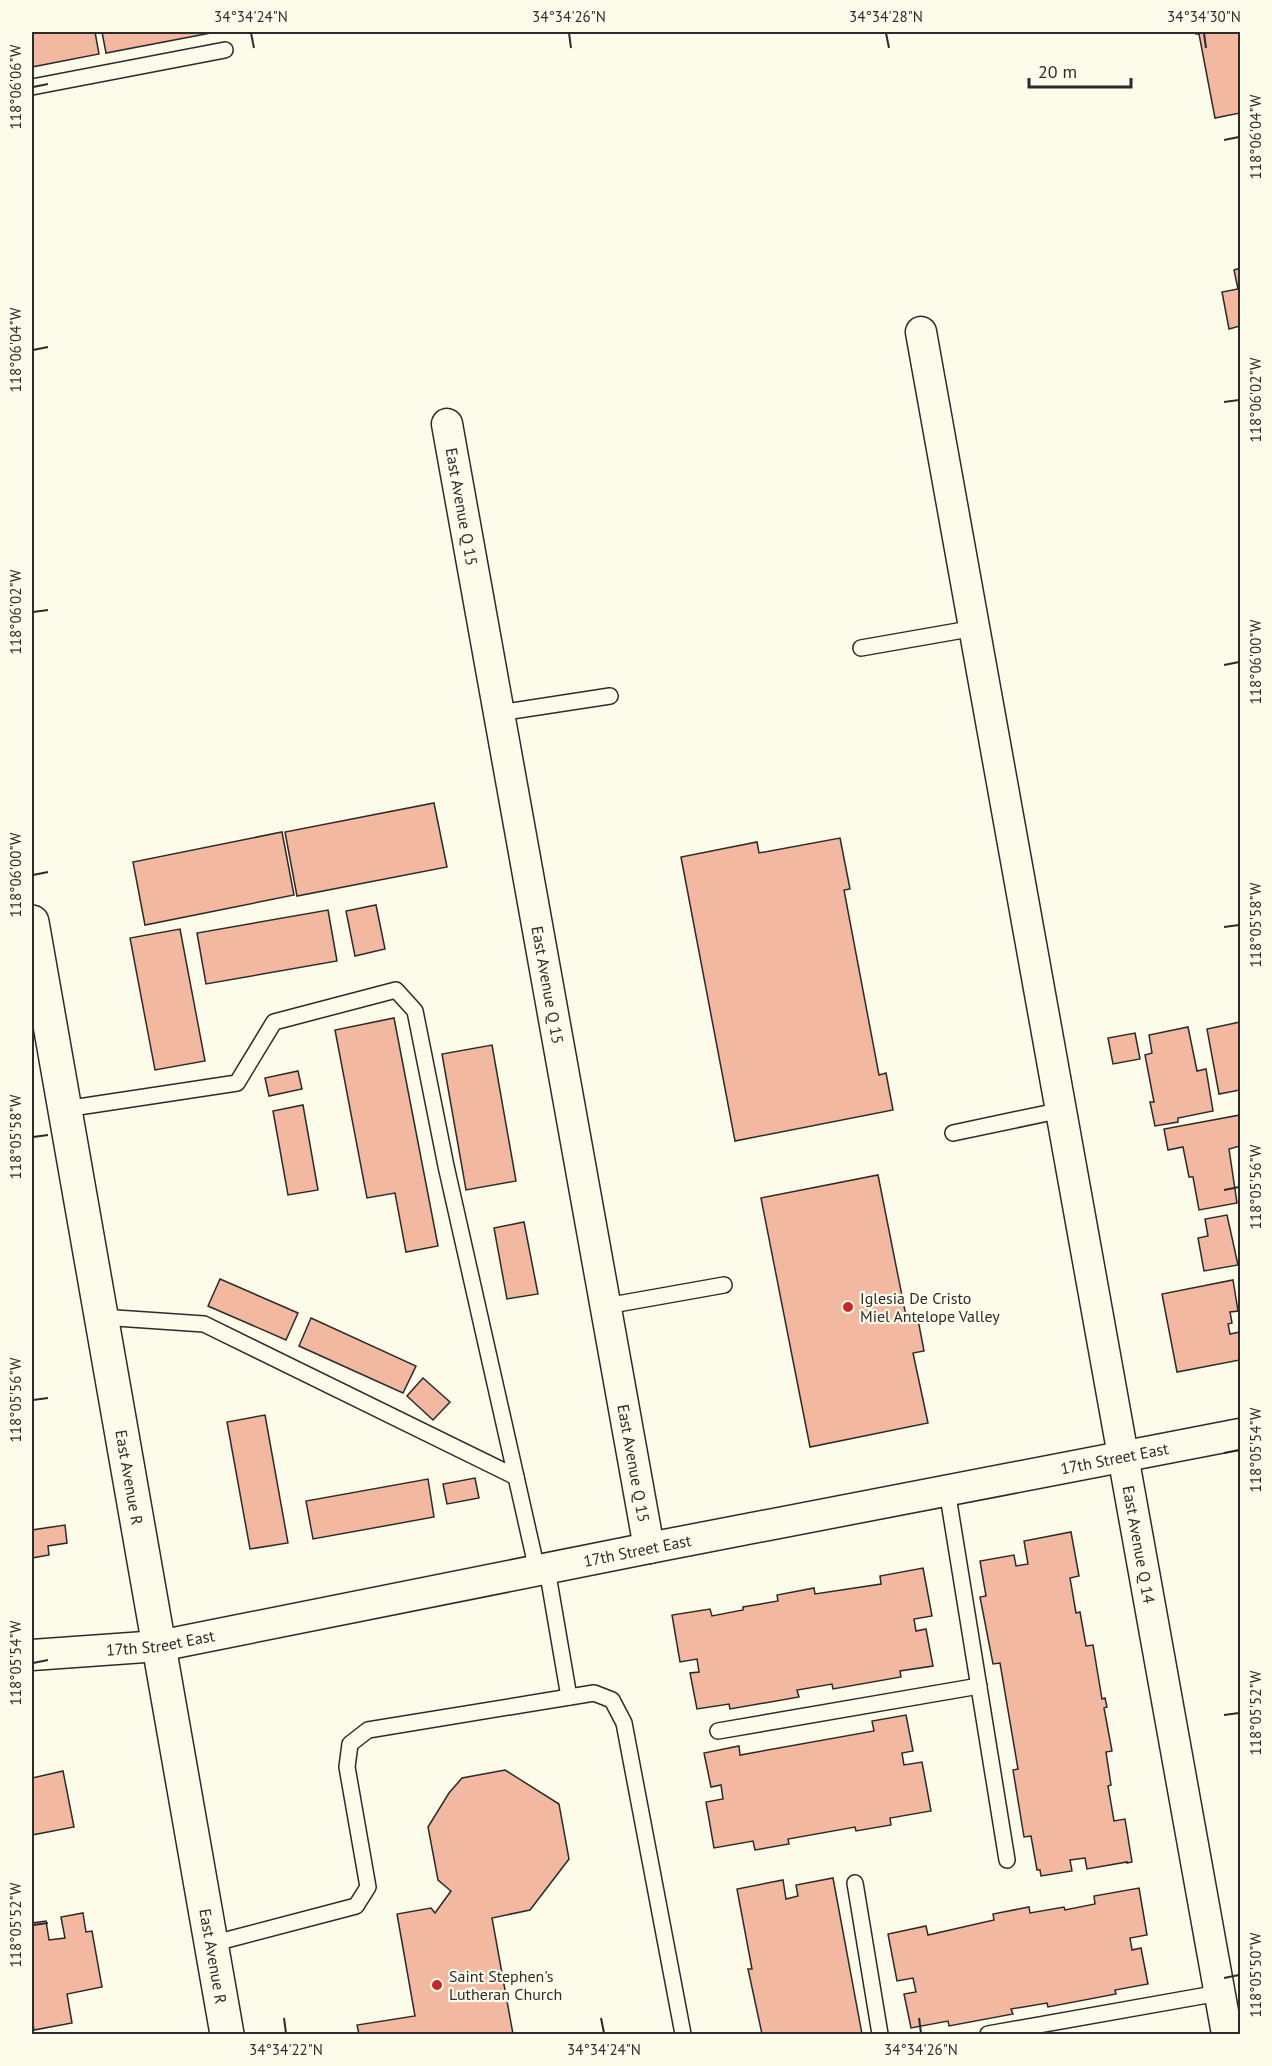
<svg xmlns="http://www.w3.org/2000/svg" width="1272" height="2066" viewBox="0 0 1272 2066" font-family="'PT Sans',sans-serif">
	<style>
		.building { fill: #f2b8a0; stroke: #2b2b2b; stroke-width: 1.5 }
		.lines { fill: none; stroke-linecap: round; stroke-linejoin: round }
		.service-casing { stroke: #2b2b2b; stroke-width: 18 }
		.minor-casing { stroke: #2b2b2b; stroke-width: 33 }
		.secondary-casing { stroke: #2b2b2b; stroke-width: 36 }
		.service { stroke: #fdfbea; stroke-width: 15 }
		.minor { stroke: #fdfbea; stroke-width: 30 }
		.secondary { stroke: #fdfbea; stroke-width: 33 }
		.ticks { fill: none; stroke: #2b2b2b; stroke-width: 2 }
		.poi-dot { fill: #c62828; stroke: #fdfbea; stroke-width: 2 }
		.labels { text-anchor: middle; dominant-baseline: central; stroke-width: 4.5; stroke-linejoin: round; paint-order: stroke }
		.street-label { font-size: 16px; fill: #2b2b2b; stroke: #fdfbea }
		.poi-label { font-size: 16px; fill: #2b2b2b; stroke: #fdfbea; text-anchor: start }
		.neatline { fill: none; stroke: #2b2b2b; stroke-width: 2 }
		.ticks-label { font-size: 15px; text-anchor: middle; fill: #2b2b2b }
	</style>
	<rect width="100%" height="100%" fill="#fdfbea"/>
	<g class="building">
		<path d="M 32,32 L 95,32 L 99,54 L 32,67 Z"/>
		<path d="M 102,32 L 216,32 L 106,53 Z"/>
		<path d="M 1196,32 L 1240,32 L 1240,113 L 1215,118 L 1199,34 L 1196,34 Z"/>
		<path d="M 1240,268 L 1240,326 L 1229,329 L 1222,292 L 1238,289 L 1234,270 Z"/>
		<path d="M 434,803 L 447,867 L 297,896 L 285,832 Z"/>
		<path d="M 282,832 L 294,895 L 145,925 L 133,862 Z"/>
		<path d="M 840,838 L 850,889 L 844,890 L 879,1075 L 886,1073 L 893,1110 L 735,1141 L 681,857 L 757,842 L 759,853 Z"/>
		<path d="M 376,905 L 385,949 L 355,956 L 346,911 Z"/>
		<path d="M 328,910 L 337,961 L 206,984 L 197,933 Z"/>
		<path d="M 180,929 L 205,1061 L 155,1070 L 130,938 Z"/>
		<path d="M 394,1018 L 438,1246 L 406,1252 L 395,1193 L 367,1198 L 335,1030 Z"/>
		<path d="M 1240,1022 L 1240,1090 L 1219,1094 L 1207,1029 Z"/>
		<path d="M 1188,1027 L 1197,1071 L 1206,1069 L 1213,1111 L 1178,1118 L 1178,1122 L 1155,1126 L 1150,1102 L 1154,1102 L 1145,1055 L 1152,1053 L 1149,1035 Z"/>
		<path d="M 1135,1033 L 1140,1059 L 1113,1064 L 1108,1038 Z"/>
		<path d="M 492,1045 L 516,1181 L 466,1190 L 442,1054 Z"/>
		<path d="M 298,1071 L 302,1089 L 269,1096 L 265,1078 Z"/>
		<path d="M 303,1105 L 318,1190 L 288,1195 L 273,1111 Z"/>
		<path d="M 1240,1115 L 1240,1146 L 1229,1149 L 1237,1203 L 1199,1210 L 1193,1177 L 1189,1177 L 1183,1147 L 1168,1150 L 1164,1129 Z"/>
		<path d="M 878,1175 L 906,1316 L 917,1314 L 924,1351 L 913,1353 L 928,1423 L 810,1447 L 761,1198 Z"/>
		<path d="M 1227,1215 L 1238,1265 L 1204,1271 L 1198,1238 L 1208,1236 L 1205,1219 Z"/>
		<path d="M 524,1222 L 538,1294 L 507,1299 L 494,1228 Z"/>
		<path d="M 220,1279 L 298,1313 L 286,1340 L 208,1306 Z"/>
		<path d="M 1233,1280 L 1238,1311 L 1230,1312 L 1232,1323 L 1228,1324 L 1230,1334 L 1240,1332 L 1240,1360 L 1177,1372 L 1162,1294 Z"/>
		<path d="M 311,1318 L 416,1366 L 403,1393 L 299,1346 Z"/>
		<path d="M 423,1378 L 450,1402 L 433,1420 L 407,1396 Z"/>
		<path d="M 265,1415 L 288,1543 L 250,1549 L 227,1422 Z"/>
		<path d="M 475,1478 L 479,1498 L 447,1504 L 443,1484 Z"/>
		<path d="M 428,1479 L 434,1517 L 313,1539 L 306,1501 Z"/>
		<path d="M 65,1525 L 67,1543 L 48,1546 L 49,1555 L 32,1558 L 32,1530 Z"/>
		<path d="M 1071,1532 L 1079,1576 L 1070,1578 L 1076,1613 L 1080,1612 L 1086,1646 L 1093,1645 L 1102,1699 L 1105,1698 L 1107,1707 L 1104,1708 L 1112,1751 L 1106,1752 L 1111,1785 L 1108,1786 L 1114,1821 L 1125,1819 L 1132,1862 L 1127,1863 L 1127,1862 L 1087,1869 L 1085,1858 L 1070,1860 L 1072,1871 L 1041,1876 L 1040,1870 L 1037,1870 L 1031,1836 L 1024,1837 L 1013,1770 L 1018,1769 L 1000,1663 L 993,1664 L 980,1597 L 986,1596 L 980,1561 L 1014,1555 L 1016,1566 L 1028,1564 L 1024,1541 Z"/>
		<path d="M 923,1568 L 932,1616 L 914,1619 L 916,1631 L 926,1629 L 933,1666 L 900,1671 L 901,1677 L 833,1689 L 832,1684 L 797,1690 L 799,1697 L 730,1709 L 729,1704 L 697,1709 L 690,1673 L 699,1672 L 697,1659 L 680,1662 L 672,1615 L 710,1609 L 712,1616 L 743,1610 L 743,1607 L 778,1601 L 777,1595 L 814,1588 L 815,1594 L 881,1584 L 880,1576 Z"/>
		<path d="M 906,1715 L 913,1751 L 902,1753 L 904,1765 L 922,1762 L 931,1811 L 890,1818 L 891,1825 L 856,1831 L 855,1827 L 788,1839 L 789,1844 L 755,1850 L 753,1841 L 714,1848 L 706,1802 L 723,1799 L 721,1785 L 711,1787 L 704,1753 L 739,1746 L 740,1755 L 874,1731 L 872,1721 Z"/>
		<path d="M 505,1770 L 559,1804 L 569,1859 L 530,1910 L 492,1918 L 513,2034 L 359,2034 L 357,2025 L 415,2016 L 397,1914 L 431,1908 L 435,1913 L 451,1891 L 438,1880 L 428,1827 L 449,1793 L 462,1778 Z"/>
		<path d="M 63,1771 L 74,1827 L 32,1835 L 32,1778 Z"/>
		<path d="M 833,1878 L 862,2034 L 762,2034 L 748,1969 L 752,1969 L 737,1889 L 783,1880 L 786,1899 L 798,1896 L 796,1885 Z"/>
		<path d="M 1139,1888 L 1147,1935 L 1130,1938 L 1132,1950 L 1141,1948 L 1148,1984 L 1115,1990 L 1116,1994 L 1048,2007 L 1047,2003 L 1011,2009 L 1013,2014 L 949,2026 L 948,2021 L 911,2028 L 904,1994 L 916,1992 L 913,1978 L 897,1981 L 888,1934 L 926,1926 L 928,1935 L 994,1920 L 993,1914 L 1029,1907 L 1030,1913 L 1064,1907 L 1065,1910 L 1095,1904 L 1094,1896 Z"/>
		<path d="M 83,1913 L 86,1932 L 92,1931 L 102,1987 L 67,1994 L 72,2023 L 34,2030 L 32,2017 L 32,1923 L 46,1921 L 49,1940 L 65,1938 L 61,1917 Z"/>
	</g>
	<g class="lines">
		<g class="service-casing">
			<g id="service">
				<path d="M 32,87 L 225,50"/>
				<path d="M 861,648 L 975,628"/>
				<path d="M 499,713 L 610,696"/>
				<path d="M 65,1109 L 237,1083 L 274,1022 L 396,990 L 415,1011 L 446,1166 L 537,1570"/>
				<path d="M 953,1133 L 1062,1110"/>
				<path d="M 606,1306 L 724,1285"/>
				<path d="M 101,1317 L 204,1324 L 516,1477"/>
				<path d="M 947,1490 L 1007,1860"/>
				<path d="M 547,1569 L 569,1697"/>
				<path d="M 718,1731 L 979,1686"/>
				<path d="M 855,1883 L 880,2034"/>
				<path d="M 211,1944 L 356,1906 L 368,1887 L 347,1767 L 350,1744 L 368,1730 L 594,1693 L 612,1700 L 624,1723 L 683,2034"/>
				<path d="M 988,2034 L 1219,1993"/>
			</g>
		</g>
		<g class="minor-casing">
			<g id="minor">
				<path id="s1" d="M 921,332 L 1227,2034"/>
				<path id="s2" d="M 447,424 L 649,1548"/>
				<path id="s3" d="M 32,1655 L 159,1646 L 649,1548 L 1240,1434"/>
			</g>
		</g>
		<g class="secondary-casing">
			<g id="secondary">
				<path id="s4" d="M 32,922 L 227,2034"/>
			</g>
		</g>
		<use href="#service" class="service"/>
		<use href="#minor" class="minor"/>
		<use href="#secondary" class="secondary"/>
	</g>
	<path class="ticks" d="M 251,33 L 254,48M 569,33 L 571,48M 886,33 L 889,48M 1204,33 L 1206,48M 33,87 L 48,84M 1224,140 L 1239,137M 33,350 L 48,347M 1224,402 L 1239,400M 33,612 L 48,610M 1224,665 L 1239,662M 33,875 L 48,872M 1224,927 L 1239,925M 33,1137 L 48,1135M 1224,1190 L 1239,1187M 33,1400 L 48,1398M 1224,1453 L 1239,1450M 33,1663 L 48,1660M 1224,1715 L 1239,1713M 33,1925 L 48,1923M 1224,1978 L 1239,1975M 284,2018 L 286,2033M 601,2018 L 604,2033M 919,2018 L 921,2033"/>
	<g class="poi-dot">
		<circle cx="848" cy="1307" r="6"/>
		<circle cx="437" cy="1985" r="6"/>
	</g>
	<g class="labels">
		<g class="street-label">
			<text stroke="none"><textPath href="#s2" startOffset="84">East Avenue Q 15</textPath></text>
			<text stroke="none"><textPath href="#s2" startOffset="570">East Avenue Q 15</textPath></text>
			<text stroke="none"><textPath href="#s3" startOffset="1101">17th Street East</textPath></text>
			<text stroke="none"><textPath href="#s2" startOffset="1056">East Avenue Q 15</textPath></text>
			<text stroke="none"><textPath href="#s4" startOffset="564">East Avenue R</textPath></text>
			<text stroke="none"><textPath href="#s1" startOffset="1232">East Avenue Q 14</textPath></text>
			<text stroke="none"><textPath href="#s3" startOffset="615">17th Street East</textPath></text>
			<text stroke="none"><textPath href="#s3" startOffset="129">17th Street East</textPath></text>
			<text stroke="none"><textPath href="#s4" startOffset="1050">East Avenue R</textPath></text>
		</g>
		<g class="poi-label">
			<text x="860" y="1298">Iglesia De Cristo<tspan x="860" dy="18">Miel Antelope Valley</tspan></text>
			<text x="449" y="1976">Saint Stephen's<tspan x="449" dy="18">Lutheran Church</tspan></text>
		</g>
	</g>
	<rect width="1272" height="2066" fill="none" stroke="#fdfbea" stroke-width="66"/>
	<path d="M1029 78v9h102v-9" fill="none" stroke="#2b2b2b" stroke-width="3"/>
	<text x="1038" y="78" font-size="18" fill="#2b2b2b" stroke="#fdfbea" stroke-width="4.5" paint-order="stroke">20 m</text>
	<rect x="33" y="33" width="1206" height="2000" class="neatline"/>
	<g class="ticks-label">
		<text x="251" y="22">34°34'24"N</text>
		<text x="569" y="22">34°34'26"N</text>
		<text x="886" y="22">34°34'28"N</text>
		<text x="1204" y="22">34°34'30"N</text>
		<text transform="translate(16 87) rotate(-90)" y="5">118°06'06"W</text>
		<text transform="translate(1256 137) rotate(-90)" y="5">118°06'04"W</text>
		<text transform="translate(16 350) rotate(-90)" y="5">118°06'04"W</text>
		<text transform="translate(1256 400) rotate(-90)" y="5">118°06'02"W</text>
		<text transform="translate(16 612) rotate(-90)" y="5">118°06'02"W</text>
		<text transform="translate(1256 662) rotate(-90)" y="5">118°06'00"W</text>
		<text transform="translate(16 875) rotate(-90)" y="5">118°06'00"W</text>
		<text transform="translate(1256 925) rotate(-90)" y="5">118°05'58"W</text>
		<text transform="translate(16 1137) rotate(-90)" y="5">118°05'58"W</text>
		<text transform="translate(1256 1187) rotate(-90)" y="5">118°05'56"W</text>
		<text transform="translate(16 1400) rotate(-90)" y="5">118°05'56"W</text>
		<text transform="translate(1256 1450) rotate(-90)" y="5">118°05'54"W</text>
		<text transform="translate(16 1663) rotate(-90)" y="5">118°05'54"W</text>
		<text transform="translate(1256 1713) rotate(-90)" y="5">118°05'52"W</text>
		<text transform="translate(16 1925) rotate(-90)" y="5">118°05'52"W</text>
		<text transform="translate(1256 1975) rotate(-90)" y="5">118°05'50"W</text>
		<text x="286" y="2055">34°34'22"N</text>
		<text x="604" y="2055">34°34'24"N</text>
		<text x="921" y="2055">34°34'26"N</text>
	</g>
</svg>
